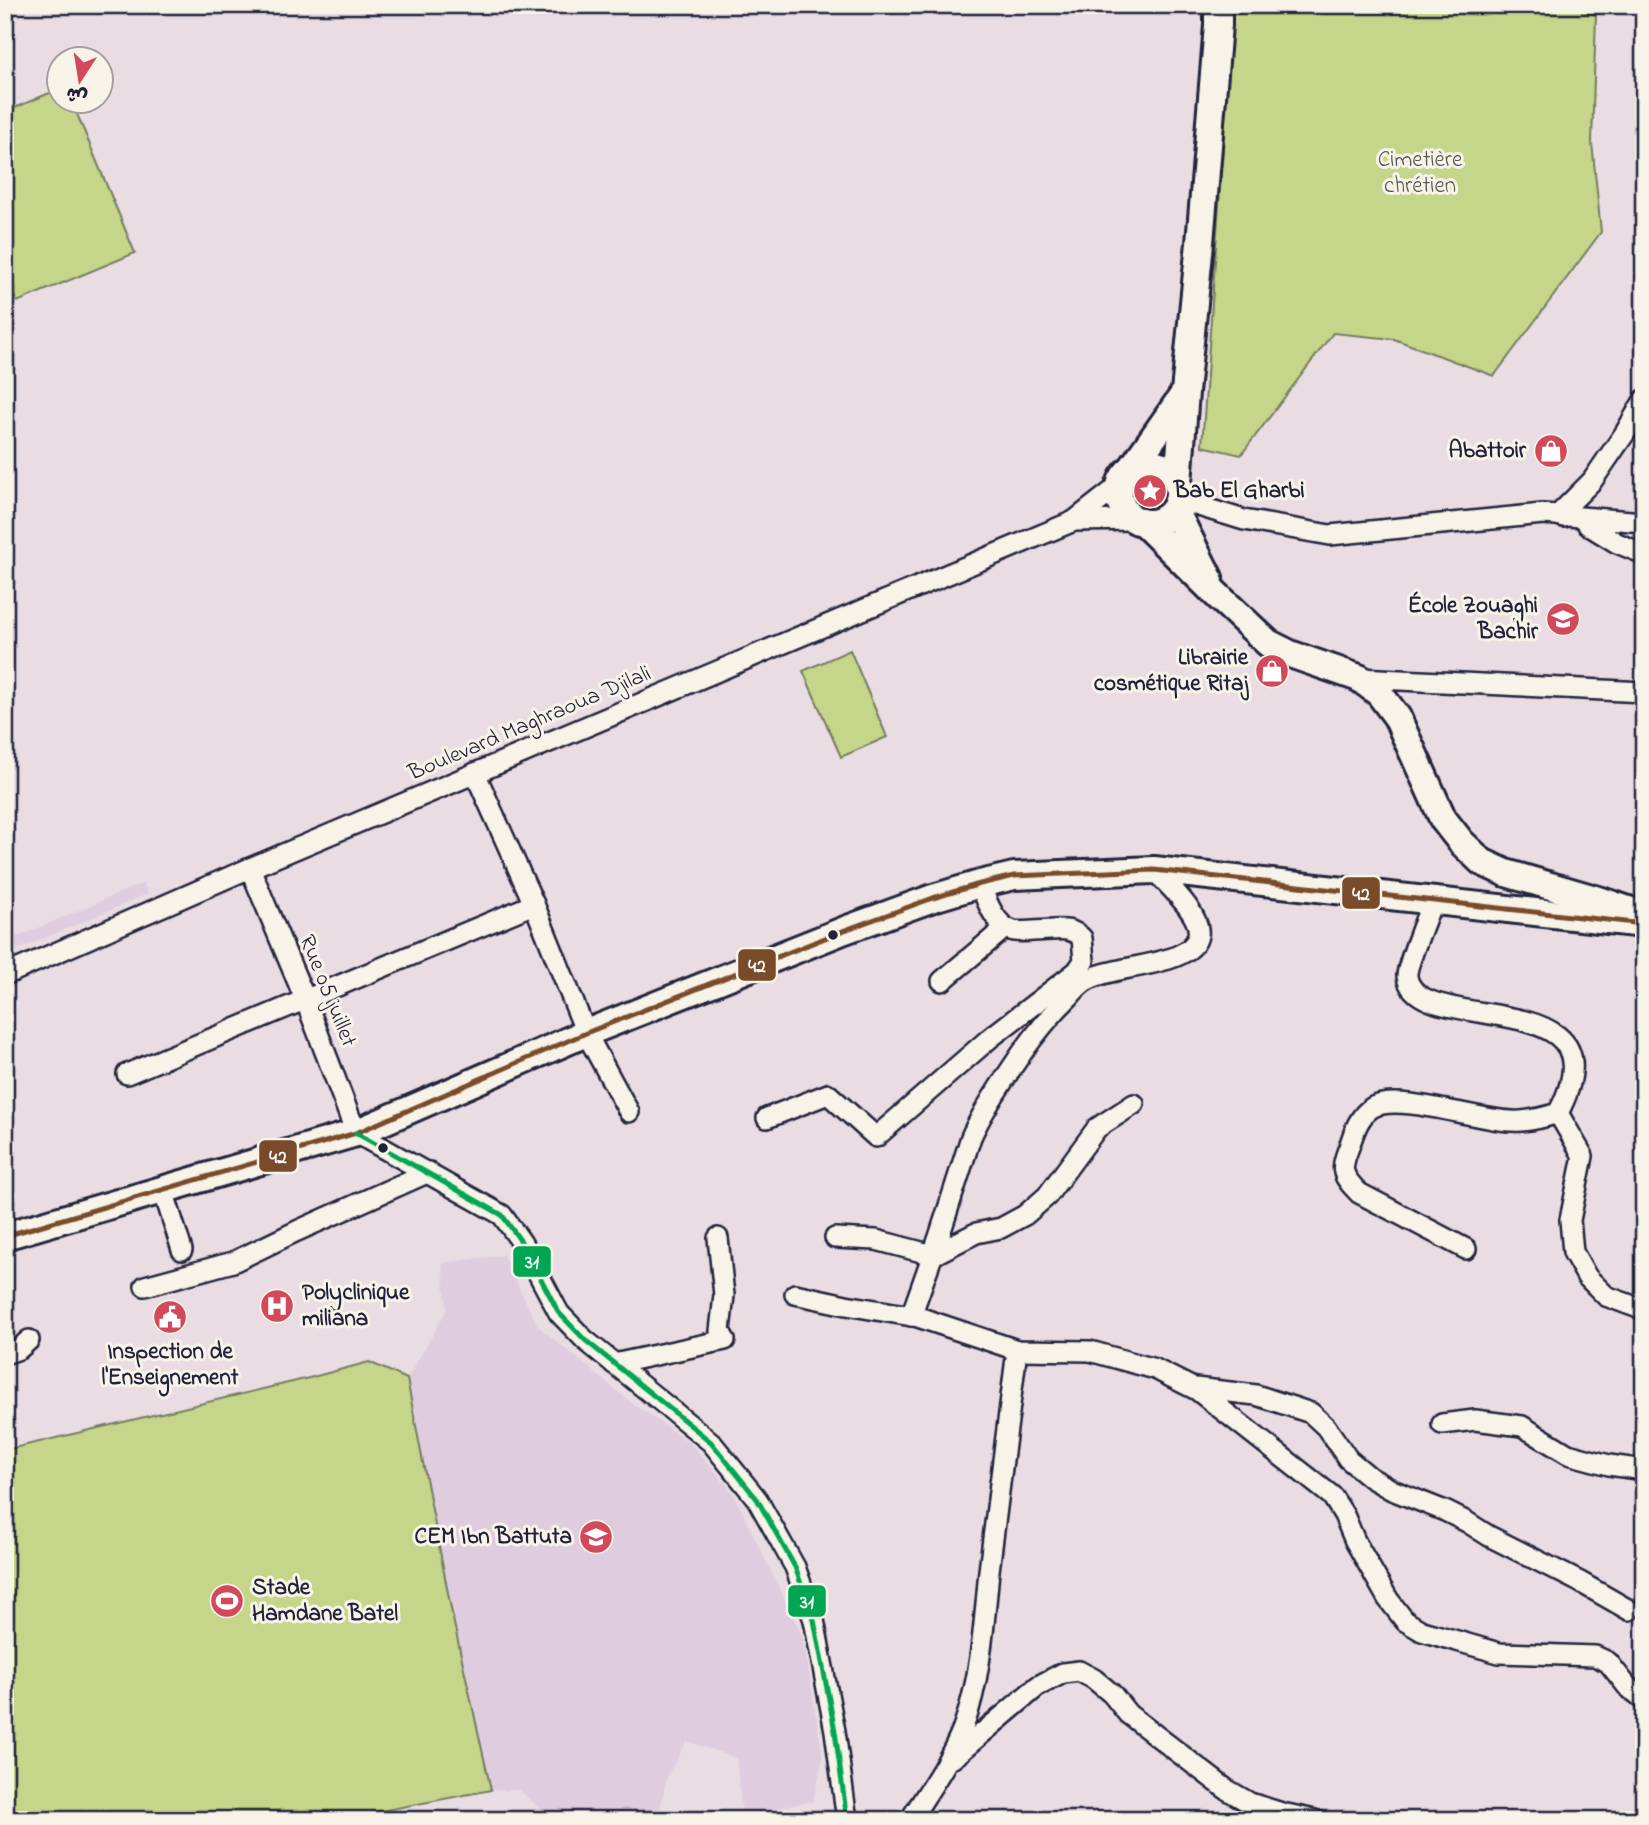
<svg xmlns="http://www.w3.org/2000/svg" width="1649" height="1825" viewBox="0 0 1649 1825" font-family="'Indie Flower','Playpen Sans Arabic',sans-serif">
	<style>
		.built { fill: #dfcddf }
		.green { fill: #c5d589; stroke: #747c62; stroke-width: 2 }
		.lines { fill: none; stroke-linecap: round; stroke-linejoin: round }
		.street-casing { stroke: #22223b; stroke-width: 24 }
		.secondary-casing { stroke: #22223b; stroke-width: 32 }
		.street { stroke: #f7f3e8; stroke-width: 19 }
		.secondary { stroke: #f7f3e8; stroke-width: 26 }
		.bus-1-casing { stroke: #f7f3e8; stroke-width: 10 }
		.bus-2-casing { stroke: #f7f3e8; stroke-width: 10 }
		.bus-1 { stroke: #7a4b2a; stroke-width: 5 }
		.bus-2 { stroke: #00a651; stroke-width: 5 }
		.bus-dot { fill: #22223b; stroke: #f7f3e8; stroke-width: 2.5 }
		.labels { text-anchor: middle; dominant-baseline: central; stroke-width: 6; stroke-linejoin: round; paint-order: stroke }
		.park-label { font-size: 23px; fill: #535852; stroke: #f7f3e8 }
		.poi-label { font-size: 23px; font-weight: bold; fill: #22223b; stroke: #f7f3e8; text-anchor: end }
		.street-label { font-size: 23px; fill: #22223b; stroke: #f7f3e8 }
		.line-badge { stroke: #f7f3e8; stroke-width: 2.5 }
		.badge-label { font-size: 19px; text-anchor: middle; font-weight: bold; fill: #fff }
	</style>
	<rect width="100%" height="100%" fill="#e9dde3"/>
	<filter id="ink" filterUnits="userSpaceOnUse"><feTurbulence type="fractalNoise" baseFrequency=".0143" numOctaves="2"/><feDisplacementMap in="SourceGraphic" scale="14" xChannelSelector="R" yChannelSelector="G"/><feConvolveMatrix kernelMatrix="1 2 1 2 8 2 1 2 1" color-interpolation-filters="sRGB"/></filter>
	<g filter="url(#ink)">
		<g class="built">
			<path d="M 143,883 L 148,894 L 5,955 L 5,942 Z"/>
			<path d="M 503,1255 L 538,1326 L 633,1404 L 689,1442 L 732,1491 L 803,1637 L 823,1758 L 813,1801 L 742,1815 L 736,1758 L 687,1741 L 667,1776 L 658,1820 L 552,1820 L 519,1790 L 491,1790 L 453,1619 L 407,1379 L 447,1309 L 442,1263 Z"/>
		</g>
		<g class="green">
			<path d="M 1233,5 L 1568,5 L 1596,15 L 1592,142 L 1601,232 L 1494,376 L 1394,339 L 1333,333 L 1241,455 L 1202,446 Z"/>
			<path d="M 59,89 L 60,102 L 72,102 L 135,253 L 17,302 L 5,275 L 5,112 Z"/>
			<path d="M 850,650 L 887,737 L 841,757 L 803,671 Z"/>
			<path d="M 369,1362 L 407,1379 L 453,1619 L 491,1790 L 334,1820 L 5,1820 L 5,1450 L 309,1378 Z"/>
		</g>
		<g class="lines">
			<g class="street-casing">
				<g id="street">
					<path d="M 1179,500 L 1244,520 L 1330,535 L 1543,514 L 1644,522"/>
					<path d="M 1564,517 L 1558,515 L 1592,481 L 1625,433 L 1644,400"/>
					<path d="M 1074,521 L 1135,520"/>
					<path d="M 1588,525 L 1617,543 L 1644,554"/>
					<path d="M 1359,678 L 1644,692"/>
					<path d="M 475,773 L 534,904 L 586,1033 L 629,1112"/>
					<path d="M 250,868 L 305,999 L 356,1133 L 502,1215 L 522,1243 L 559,1313 L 585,1340 L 711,1442 L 757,1499 L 795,1567 L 814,1620 L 835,1731 L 847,1820"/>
					<path d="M 1433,900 C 1428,913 1406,967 1407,976 C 1414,1039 1629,979 1558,1113 C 1546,1117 1534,1120 1521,1121 C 1485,1124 1402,1092 1373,1107 C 1359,1115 1354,1132 1349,1147 C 1340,1170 1341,1175 1359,1193 L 1466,1249"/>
					<path d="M 5,975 L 250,868 L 1074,521 L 1120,485"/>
					<path d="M 942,981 L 1005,928"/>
					<path d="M 127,1074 L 534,904"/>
					<path d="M 1558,1113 L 1583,1156 L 1570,1220 L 1573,1252 L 1587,1277 L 1606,1296 L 1644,1310"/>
					<path d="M 767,1118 L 828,1094 L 876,1137 L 990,1038 L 1077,971 L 1084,961 L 1082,938 C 1073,929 1065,929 1052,930 C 1040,930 1025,933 1014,931 C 995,927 986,899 980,884"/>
					<path d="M 163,1190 L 182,1250"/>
					<path d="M 835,1238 L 876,1240 L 933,1255 L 976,1233 L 1001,1228 L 1025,1215 L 1047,1196 L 1097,1128 L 1134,1104"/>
					<path d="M 145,1286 L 233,1262 L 297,1231 L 429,1172"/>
					<path d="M 795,1294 L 846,1305 L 918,1317 L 1017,1350 L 1090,1351 L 1155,1369 L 1197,1390 L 1332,1496 L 1344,1515 L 1355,1541 L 1388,1599 L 1405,1621 L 1422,1631 L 1499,1653 L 1595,1656 L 1608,1662 L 1627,1686 L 1644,1701"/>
					<path d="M 911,1316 L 939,1237 L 971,1137 C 979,1119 989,1103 1000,1086 C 1020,1054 1042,1023 1069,997 C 1073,992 1078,986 1084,982 C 1109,964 1193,968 1198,935 C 1202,915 1167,884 1154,870"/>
					<path d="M 5,1354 L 19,1349 L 29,1340"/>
					<path d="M 614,1364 L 725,1340 L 720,1331 L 724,1295 L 718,1238"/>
					<path d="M 1195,1388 L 1256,1395 L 1311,1413 L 1326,1427 L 1348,1459 L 1371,1478 L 1392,1490 L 1445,1511 L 1467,1522 L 1489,1536 L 1580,1582 L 1629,1610"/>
					<path d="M 1442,1424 L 1475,1420 L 1522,1426 L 1568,1454 L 1609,1465 L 1644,1470"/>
					<path d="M 953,1758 L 1038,1686 L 1063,1673 L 1079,1671 L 1094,1679 L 1112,1694 L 1128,1714 L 1226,1789 L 1250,1803 L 1282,1813 L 1315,1820"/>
					<path d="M 910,1820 C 929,1790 950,1761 963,1728 C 981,1678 984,1624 989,1571 C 998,1497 1008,1423 1017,1350"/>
				</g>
			</g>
			<g class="secondary-casing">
				<g id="secondary">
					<circle cx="1149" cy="493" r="30"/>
					<path d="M 1132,468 L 1184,394"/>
					<path d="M 1178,483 L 1185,392 L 1200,243 L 1218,25 L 1218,5"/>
					<path d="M 1175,510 L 1209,578"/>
					<path d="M 1145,524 L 1220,598 L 1268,643 L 1290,654 L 1359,678 L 1379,693 L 1397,717 L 1443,819 L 1461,842 L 1482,862 L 1506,873 L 1602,901 L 1643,915"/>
					<path d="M 5,1236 L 356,1133 L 586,1033 L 845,930 L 933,898 L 980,884 L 1014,876 L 1154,870 L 1644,924"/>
				</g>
			</g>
			<use href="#street" class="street"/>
			<use href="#secondary" class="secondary"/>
			<g class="bus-1-casing">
				<path id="bus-1" d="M 5,1236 L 356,1133 L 586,1033 L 845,930 L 933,898 L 980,884 L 1014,876 L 1154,870 L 1644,924"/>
			</g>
			<g class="bus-2-casing">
				<path id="bus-2" d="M 356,1133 L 502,1215 L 522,1243 L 559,1313 L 585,1340 L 711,1442 L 757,1499 L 795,1567 L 814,1620 L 835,1731 L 847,1820"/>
			</g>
			<use href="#bus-1" class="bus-1"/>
			<use href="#bus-2" class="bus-2"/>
		</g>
	</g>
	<defs>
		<g id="shop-disc" transform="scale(1.75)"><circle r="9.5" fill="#d1495b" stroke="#f7f3e8"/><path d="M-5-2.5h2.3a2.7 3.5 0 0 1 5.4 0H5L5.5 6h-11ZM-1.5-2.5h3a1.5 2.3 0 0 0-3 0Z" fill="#fff"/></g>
		<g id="sight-disc" transform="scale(1.75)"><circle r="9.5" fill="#d1495b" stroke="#f7f3e8"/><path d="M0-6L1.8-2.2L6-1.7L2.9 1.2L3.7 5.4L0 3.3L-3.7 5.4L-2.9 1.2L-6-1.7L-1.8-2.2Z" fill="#fff"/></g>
		<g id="school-disc" transform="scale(1.75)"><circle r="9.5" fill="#d1495b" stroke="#f7f3e8"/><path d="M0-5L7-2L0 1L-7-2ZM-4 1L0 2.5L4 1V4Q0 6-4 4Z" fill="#fff"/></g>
		<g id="hospital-disc" transform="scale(1.75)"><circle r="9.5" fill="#d1495b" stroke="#f7f3e8"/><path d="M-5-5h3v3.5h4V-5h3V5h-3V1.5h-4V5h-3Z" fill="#fff"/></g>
		<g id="civic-disc" transform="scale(1.75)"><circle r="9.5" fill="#d1495b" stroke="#f7f3e8"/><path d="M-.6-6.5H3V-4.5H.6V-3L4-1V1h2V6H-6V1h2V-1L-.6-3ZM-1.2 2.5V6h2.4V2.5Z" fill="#fff"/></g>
		<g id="stadium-disc" transform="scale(1.75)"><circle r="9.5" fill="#d1495b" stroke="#f7f3e8"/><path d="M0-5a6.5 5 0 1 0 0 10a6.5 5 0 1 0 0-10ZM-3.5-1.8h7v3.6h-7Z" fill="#fff"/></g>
	</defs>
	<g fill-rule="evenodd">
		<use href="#shop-disc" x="1551" y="451"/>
		<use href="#sight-disc" x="1150" y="491"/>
		<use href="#school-disc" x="1563" y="619"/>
		<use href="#shop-disc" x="1272" y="671"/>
		<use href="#hospital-disc" x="277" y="1306"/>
		<use href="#civic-disc" x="170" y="1317"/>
		<use href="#school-disc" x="596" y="1537"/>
		<use href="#stadium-disc" x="227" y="1601"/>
	</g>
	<g class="bus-dot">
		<circle cx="833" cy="935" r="6"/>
		<circle cx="383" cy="1148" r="6"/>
	</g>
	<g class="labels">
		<g class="park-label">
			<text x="1420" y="160">Cimetière<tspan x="1420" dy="26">chrétien</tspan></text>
		</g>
		<g class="poi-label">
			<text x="1526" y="451">Abattoir</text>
			<text x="1174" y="491" text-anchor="start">Bab El Gharbi</text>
			<text x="1538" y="606">École Zouaghi<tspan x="1538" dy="26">Bachir</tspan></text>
			<text x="1248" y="658">Librairie<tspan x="1248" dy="26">cosmétique Ritaj</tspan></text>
			<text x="302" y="1293" text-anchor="start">Polyclinique<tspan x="302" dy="26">miliana</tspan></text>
			<text x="170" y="1352" text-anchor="middle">Inspection de<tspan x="170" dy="26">l'Enseignement</tspan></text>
			<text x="572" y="1537">CEM Ibn Battuta</text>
			<text x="252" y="1588" text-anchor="start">Stade<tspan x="252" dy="26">Hamdane Batel</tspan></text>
		</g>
		<g class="street-label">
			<text transform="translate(530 724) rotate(-23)">Boulevard Maghraoua Djilali</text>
			<text transform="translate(327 991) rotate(68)">Rue 05 juillet</text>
		</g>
	</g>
	<g class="line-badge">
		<rect x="1341" y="876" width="40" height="34" rx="7" fill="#7a4b2a"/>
		<rect x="737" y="948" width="40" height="34" rx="7" fill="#7a4b2a"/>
		<rect x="258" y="1139" width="40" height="34" rx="7" fill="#7a4b2a"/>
		<rect x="512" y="1245" width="40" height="33" rx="7" fill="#00a651"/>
		<rect x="787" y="1584" width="40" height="34" rx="7" fill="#00a651"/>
	</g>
	<g class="badge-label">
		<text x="1361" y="900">42</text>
		<text x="757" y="972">42</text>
		<text x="278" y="1163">42</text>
		<text x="532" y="1268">31</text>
		<text x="807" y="1608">31</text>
	</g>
	<rect width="1649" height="1825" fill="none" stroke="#f7f3e8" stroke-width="28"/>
	<rect x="14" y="14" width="1621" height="1797" fill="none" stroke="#22223b" stroke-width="2.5" filter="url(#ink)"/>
	<g transform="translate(80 80) rotate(192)"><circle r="33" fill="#f7f3e8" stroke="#a29fa3" stroke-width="2"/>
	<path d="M0-5L12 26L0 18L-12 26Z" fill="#d1495b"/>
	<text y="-10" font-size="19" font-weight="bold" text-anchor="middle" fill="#22223b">ش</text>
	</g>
</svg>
